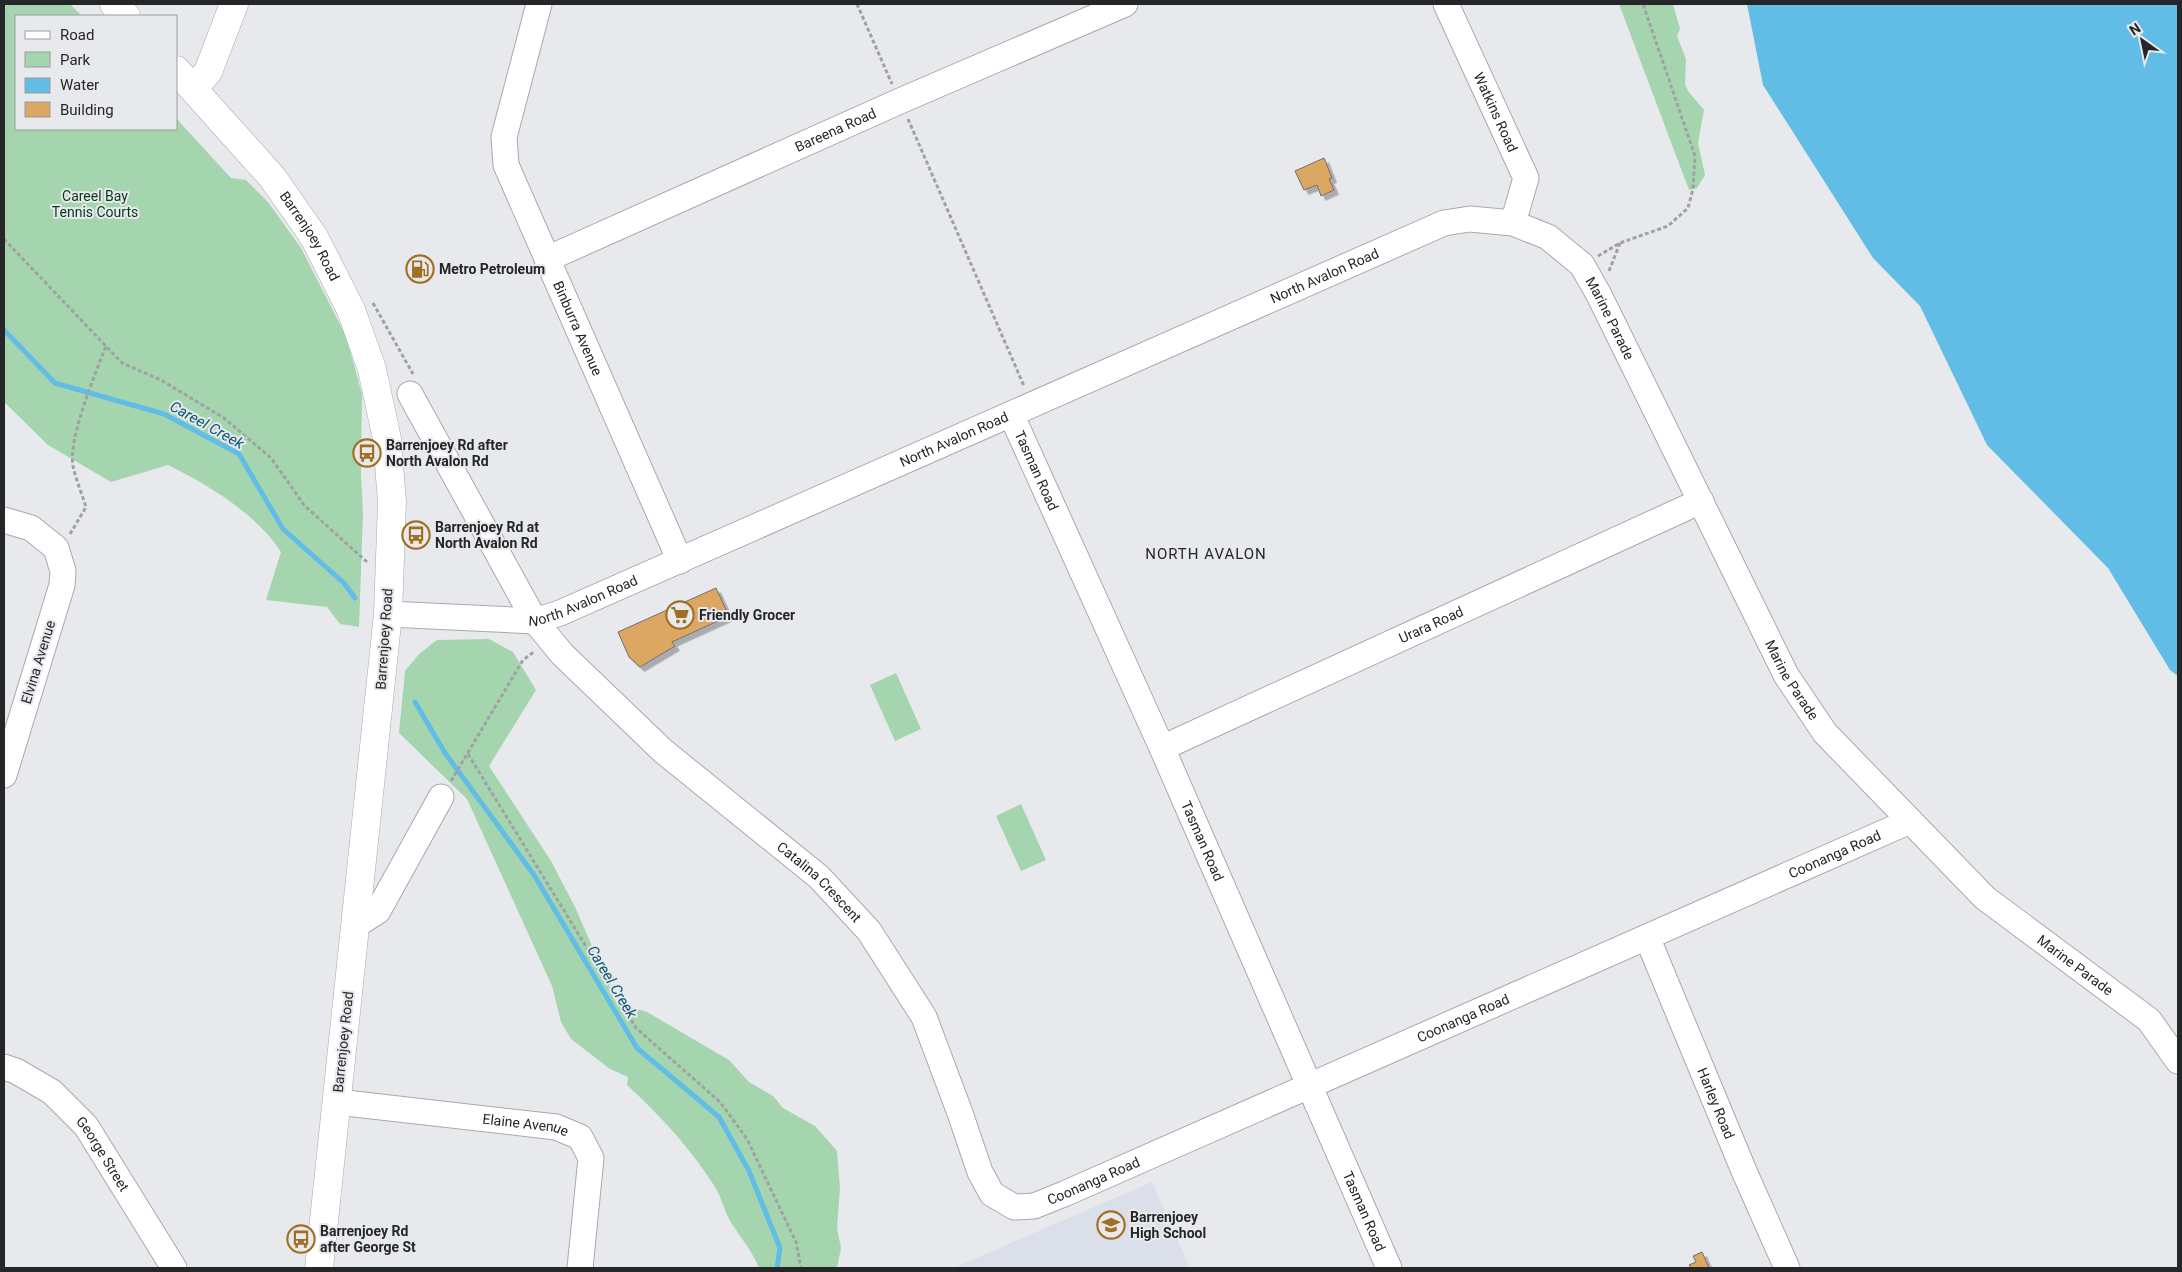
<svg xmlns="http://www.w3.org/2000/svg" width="2182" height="1272" viewBox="0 0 2182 1272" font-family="Roboto,sans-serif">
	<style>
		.built { fill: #dadfe9 }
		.green { fill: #a5d5ae }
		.water { fill: #61bde6 }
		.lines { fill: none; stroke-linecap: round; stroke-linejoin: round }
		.stream { stroke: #61bde6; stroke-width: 5 }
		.building { fill: #dca663; stroke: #706e6b; filter: url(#shadow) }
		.minor-casing { stroke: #a8a9ac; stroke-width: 27 }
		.major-casing { stroke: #a8a9ac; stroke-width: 29 }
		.path { stroke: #a0a1a4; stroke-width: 3; stroke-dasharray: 4 2.5; stroke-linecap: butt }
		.minor { stroke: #fff; stroke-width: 25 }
		.major { stroke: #fff; stroke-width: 28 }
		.labels { text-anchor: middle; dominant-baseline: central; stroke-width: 4; stroke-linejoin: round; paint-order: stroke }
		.street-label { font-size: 14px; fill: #252627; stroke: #e8e9ed }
		.park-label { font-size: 14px; fill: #023a17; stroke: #e8e9ed }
		.poi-label { font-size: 14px; font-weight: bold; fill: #252627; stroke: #e8e9ed; text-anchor: start }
		.water-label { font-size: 15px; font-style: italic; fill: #095772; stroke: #e8e9ed }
		.neighbourhood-label { font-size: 15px; letter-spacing: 1px; fill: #252627; stroke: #e8e9ed }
	</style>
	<defs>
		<filter id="shadow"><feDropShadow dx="4.5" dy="4.5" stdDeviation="0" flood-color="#0004"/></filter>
	</defs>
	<rect width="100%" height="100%" fill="#e8e9ed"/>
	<path class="built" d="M 1152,1182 L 1190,1268 L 953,1268 Z"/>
	<g class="green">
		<path d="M 4,4 L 70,4 L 82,16 L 16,16 L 16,129 L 176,129 L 176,118 L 231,178 L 246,180 L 268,202 L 301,248 L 346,336 L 362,394 L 361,475 L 363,513 L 359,627 L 340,624 L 327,607 L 266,600 L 281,552 C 258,515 207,484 168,465 L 111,482 L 48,445 L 4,402 Z"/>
		<path d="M 1619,4 L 1673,4 L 1680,29 L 1677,36 L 1686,59 L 1685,84 L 1688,91 L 1704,110 L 1698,143 L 1705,175 L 1697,188 L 1689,190 Z"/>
		<path d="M 489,639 L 513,652 L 536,690 L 489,766 L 551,861 L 576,909 L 616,1002 L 647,1012 L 729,1060 L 749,1082 L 773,1096 L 783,1108 L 815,1126 L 837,1151 L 840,1188 L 837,1228 L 841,1248 L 837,1268 L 759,1268 C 752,1250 739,1236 729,1219 C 724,1209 721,1197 715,1187 C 691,1149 661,1116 627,1085 L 628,1077 L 610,1069 L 571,1039 L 561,1022 L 552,986 L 467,799 L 399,733 L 405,671 L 419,654 L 437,640 Z"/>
		<path d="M 896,673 L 921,729 L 895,741 L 870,685 Z"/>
		<path d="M 1021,804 L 1046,860 L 1021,871 L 996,816 Z"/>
	</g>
	<path class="water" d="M 1747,4 L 2178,4 L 2178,676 L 2170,670 L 2108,568 L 1987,445 L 1920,306 L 1873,258 L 1763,85 Z"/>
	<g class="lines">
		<g class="stream">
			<path d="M 4,330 L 55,383 L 164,414 L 239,454 L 283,529 L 344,583 L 355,598"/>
			<path d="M 415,702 L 445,753 L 534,875 L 637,1048 L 719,1117 L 749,1171 L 780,1248 L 777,1268"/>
		</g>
	</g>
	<g class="building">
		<path d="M 1324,158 L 1332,178 L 1329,179 L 1334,190 L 1321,196 L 1317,185 L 1304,190 L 1295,171 Z"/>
		<path d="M 716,588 L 729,616 L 672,642 L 675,646 L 640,667 L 629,657 L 618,632 Z"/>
		<path d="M 1702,1252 L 1709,1268 L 1691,1268 L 1689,1265 L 1696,1262 L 1693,1256 Z"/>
	</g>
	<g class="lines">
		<g class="minor-casing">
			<g id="minor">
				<path id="s1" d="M 539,4 L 504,137 L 506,165 L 680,561"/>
				<path id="s2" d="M 1446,4 L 1526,178 L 1513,223"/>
				<path id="s3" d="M 547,259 L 900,101 L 1125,4"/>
				<path id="s4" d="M 410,394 L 535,621 L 562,654 L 663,751 L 819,877 L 869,931 L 924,1017 L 960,1113 L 980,1172 L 992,1194 L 1014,1207 L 1034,1206 L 1064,1194 L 1910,821"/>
				<path id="s5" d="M 1011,414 L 1162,748 L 1389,1268"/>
				<path d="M 4,520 L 31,528 L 56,548 L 63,571 L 62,585 L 4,775"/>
				<path id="s6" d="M 388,614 L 535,621 L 560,613 L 1444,223 L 1470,219 L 1513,223 L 1548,237 L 1582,265 L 1599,295 L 1786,675 L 1825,733 L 1985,898 L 2149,1020 L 2178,1061"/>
				<path id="s7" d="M 1162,748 L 1701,501"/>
				<path d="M 356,925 L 378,911 L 441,797"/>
				<path id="s8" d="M 1647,937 L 1744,1171 L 1787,1268"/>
				<path id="s9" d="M 4,1067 L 16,1071 L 52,1092 L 86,1126 L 174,1268"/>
				<path id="s10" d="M 337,1102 L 556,1127 L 580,1137 L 591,1158 L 580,1268"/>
			</g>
		</g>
		<g class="major-casing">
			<g id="major">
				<path d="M 114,4 L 126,16"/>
				<path id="s11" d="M 176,70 L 272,177 L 314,237 L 351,310 L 372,369 L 387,439 L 392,502 L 388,614 L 319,1268"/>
				<path d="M 193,88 L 208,72 L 234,4"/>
			</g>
		</g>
		<g class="path">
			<path d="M 857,4 L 892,84"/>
			<path d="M 908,119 L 1024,386"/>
			<path d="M 4,239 L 122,363 L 161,380 L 224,418 L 271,458 L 304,505 L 367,562"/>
			<path d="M 1598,256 L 1620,243 L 1668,226 L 1688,208 L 1693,189 L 1695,156 L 1643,4"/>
			<path d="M 1609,271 L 1620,243"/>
			<path d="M 373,303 L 413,374"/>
			<path d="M 70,534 L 86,507 C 82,494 76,480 73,466 C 68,439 95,374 106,346"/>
			<path d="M 468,754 L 636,1028 L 720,1102 L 747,1139 L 796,1242 L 801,1268"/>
			<path d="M 451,781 L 523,660 L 535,651"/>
		</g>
		<use href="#minor" class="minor"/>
		<use href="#major" class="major"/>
	</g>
	<defs>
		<g id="fuel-ring" transform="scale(1.4375)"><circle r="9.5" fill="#e8e9ed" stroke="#a06f23" stroke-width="1.5"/><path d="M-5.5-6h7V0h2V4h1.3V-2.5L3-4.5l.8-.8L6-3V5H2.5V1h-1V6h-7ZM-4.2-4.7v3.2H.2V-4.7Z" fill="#a06f23"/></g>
		<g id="bus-ring" transform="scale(1.4375)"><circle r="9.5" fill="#e8e9ed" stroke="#a06f23" stroke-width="1.5"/><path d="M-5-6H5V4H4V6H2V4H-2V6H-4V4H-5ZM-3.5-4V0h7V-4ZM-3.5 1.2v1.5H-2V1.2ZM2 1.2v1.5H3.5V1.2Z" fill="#a06f23"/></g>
		<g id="supermarket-ring" transform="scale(1.4375)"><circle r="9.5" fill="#e8e9ed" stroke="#a06f23" stroke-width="1.5"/><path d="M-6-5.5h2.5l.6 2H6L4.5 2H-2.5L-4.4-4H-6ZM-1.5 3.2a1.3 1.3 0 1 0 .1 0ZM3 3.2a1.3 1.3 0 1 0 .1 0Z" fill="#a06f23"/></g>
		<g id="school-ring" transform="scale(1.4375)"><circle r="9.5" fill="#e8e9ed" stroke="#a06f23" stroke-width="1.5"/><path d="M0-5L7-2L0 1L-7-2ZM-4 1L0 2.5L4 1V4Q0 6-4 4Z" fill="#a06f23"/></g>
	</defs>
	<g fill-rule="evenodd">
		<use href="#fuel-ring" x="420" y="269"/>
		<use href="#bus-ring" x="367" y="453"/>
		<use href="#bus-ring" x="416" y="535"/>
		<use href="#supermarket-ring" x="680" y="615"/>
		<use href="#school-ring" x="1111" y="1225"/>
		<use href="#bus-ring" x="301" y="1239"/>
	</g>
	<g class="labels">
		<g class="street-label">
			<text stroke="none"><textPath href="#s2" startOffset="119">Watkins Road</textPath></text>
			<text stroke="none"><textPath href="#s3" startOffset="316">Bareena Road</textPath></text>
			<text stroke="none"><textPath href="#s11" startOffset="214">Barrenjoey Road</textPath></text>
			<text stroke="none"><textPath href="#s6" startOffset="1009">North Avalon Road</textPath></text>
			<text stroke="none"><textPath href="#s6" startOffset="1351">Marine Parade</textPath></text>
			<text stroke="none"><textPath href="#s1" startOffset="344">Binburra Avenue</textPath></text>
			<text stroke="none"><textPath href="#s6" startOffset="604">North Avalon Road</textPath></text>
			<text stroke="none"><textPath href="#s5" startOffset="62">Tasman Road</textPath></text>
			<text stroke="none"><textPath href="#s6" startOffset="199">North Avalon Road</textPath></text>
			<text stroke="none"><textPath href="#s7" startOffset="296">Urara Road</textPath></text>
			<text transform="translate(384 639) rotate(-86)">Barrenjoey Road</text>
			<text transform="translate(38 662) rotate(-73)">Elvina Avenue</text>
			<text stroke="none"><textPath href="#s6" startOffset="1756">Marine Parade</textPath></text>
			<text stroke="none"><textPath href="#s5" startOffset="468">Tasman Road</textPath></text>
			<text stroke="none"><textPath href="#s4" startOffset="1928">Coonanga Road</textPath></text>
			<text stroke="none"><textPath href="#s4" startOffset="646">Catalina Crescent</textPath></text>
			<text stroke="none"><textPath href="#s6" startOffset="2161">Marine Parade</textPath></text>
			<text stroke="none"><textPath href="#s4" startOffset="1522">Coonanga Road</textPath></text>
			<text transform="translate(343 1042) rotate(-84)">Barrenjoey Road</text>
			<text stroke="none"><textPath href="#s8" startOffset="180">Harley Road</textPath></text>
			<text stroke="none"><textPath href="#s10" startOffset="190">Elaine Avenue</textPath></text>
			<text stroke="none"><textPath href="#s9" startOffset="135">George Street</textPath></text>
			<text stroke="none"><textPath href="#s4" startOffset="1118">Coonanga Road</textPath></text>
			<text stroke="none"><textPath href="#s5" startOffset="872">Tasman Road</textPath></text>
		</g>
		<g class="park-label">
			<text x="95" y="196">Careel Bay<tspan x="95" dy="16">Tennis Courts</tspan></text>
		</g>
		<g class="poi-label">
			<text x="439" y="269">Metro Petroleum</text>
			<text x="386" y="445">Barrenjoey Rd after<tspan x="386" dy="16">North Avalon Rd</tspan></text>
			<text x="435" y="527">Barrenjoey Rd at<tspan x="435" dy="16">North Avalon Rd</tspan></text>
			<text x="699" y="615">Friendly Grocer</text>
			<text x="1130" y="1217">Barrenjoey<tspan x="1130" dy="16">High School</tspan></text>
			<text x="320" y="1231">Barrenjoey Rd<tspan x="320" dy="16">after George St</tspan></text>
		</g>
		<g class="water-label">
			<text transform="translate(207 425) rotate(29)">Careel Creek</text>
			<text transform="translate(612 982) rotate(59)">Careel Creek</text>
		</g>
		<g class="neighbourhood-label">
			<text x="1206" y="554">NORTH AVALON</text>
		</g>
	</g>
	<rect width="2182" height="1272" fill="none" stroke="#252627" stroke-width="10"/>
	<rect x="15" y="15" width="162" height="115" fill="#e8e9ed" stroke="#9a9b9e"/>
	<rect x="25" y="31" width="25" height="8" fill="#ffffff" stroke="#9a9b9e"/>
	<text x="60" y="40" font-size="15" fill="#252627">Road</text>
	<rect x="25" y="52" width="25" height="15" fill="#a5d5ae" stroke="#9a9b9e"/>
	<text x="60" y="65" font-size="15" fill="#252627">Park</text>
	<rect x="25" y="78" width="25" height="15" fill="#61bde6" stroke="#9a9b9e"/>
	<text x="60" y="90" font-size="15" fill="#252627">Water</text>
	<rect x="25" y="102" width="25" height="15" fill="#dca663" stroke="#9a9b9e"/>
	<text x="60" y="115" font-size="15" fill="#252627">Building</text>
	<g transform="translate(2142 40) rotate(327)" stroke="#e8e9ed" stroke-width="4" paint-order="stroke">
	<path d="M0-4L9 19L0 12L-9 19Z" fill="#252627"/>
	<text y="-8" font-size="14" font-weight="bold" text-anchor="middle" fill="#252627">N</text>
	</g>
</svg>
